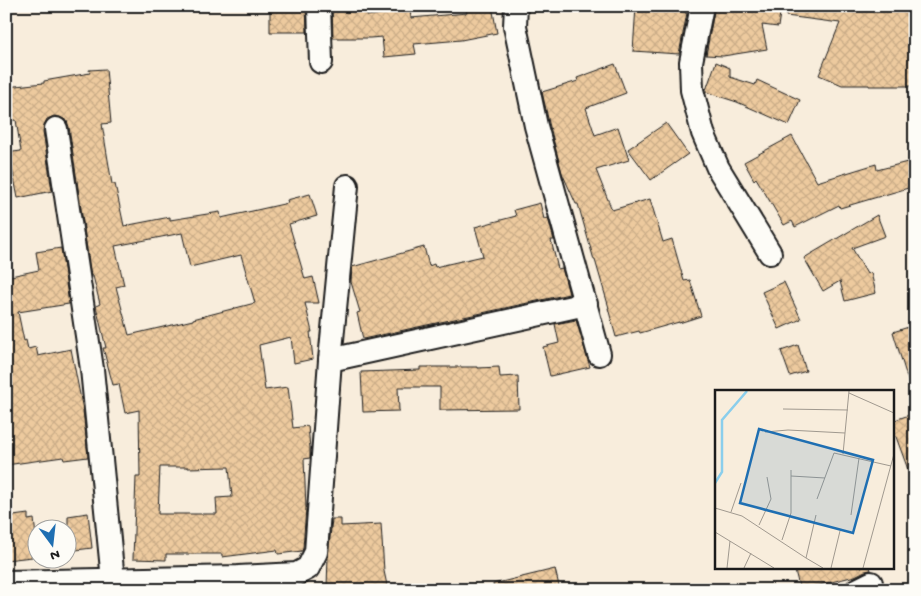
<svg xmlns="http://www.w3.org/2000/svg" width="921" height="596" viewBox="0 0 921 596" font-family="'Gochi Hand',sans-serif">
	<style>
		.building { fill: url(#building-cross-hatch); stroke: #1c1c1c; fill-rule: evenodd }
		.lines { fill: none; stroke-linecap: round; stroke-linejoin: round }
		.street-casing { stroke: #1c1c1c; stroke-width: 26 }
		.street { stroke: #fdfcf7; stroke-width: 22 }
		.inset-river { fill: none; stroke: #8aceec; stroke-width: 2.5 }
		.inset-road { fill: none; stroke: #a0998f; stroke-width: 1 }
		.view { fill: #1f6fb2; fill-opacity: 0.15; stroke: #1f6fb2; stroke-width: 2.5 }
		.inset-edge { fill: none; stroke: #1c1c1c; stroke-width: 2.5 }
	</style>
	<defs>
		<pattern id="building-cross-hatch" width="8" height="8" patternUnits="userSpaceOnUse" patternTransform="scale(1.25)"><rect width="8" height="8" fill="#edca9e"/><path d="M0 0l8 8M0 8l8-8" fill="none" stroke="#cbad88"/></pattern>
	</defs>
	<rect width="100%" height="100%" fill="#f8eddc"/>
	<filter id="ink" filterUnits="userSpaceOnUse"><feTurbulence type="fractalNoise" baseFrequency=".02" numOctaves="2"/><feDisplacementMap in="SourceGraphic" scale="10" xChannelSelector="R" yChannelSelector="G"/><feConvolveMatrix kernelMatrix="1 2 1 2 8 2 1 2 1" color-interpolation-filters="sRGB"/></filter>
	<g filter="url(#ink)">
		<g class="building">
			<path d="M 270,6 L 306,6 L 307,32 L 270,32 Z"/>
			<path d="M 332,6 L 367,6 L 367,16 L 410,10 L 411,18 L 467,13 L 465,6 L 492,6 L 497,33 L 461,40 L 414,44 L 416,54 L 384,57 L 382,37 L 370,38 L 333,38 Z"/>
			<path d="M 636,6 L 685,6 L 685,13 L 687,13 L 679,54 L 633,51 Z"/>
			<path d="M 715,6 L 781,6 L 778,27 L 762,25 L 767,49 L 723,56 L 706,55 Z"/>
			<path d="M 786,6 L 915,6 L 914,86 L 869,86 L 869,85 L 842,85 L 819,75 L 840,23 L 786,16 Z"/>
			<path d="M 716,62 L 730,68 L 730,77 L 755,85 L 757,80 L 800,100 L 789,125 L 737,102 L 706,92 L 706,90 Z"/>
			<path d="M 615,64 L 626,93 L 586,108 L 595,135 L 618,127 L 629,160 L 596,170 L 612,210 L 650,199 L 663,242 L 672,239 L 684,281 L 690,280 L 701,316 L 679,323 L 679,322 L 640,333 L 639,331 L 616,337 L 608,308 L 609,308 L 595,260 L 594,260 L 578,204 L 576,204 L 562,173 L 549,123 L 542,92 L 578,81 L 577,78 Z"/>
			<path d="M 106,69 L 111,123 L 102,124 L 112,184 L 115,184 L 124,226 L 170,217 L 170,220 L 220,212 L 221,218 L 288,203 L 287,200 L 310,194 L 317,216 L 289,224 L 305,279 L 313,277 L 319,303 L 305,303 L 312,332 L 310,332 L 313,359 L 294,363 L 291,337 L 259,345 L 265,390 L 288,387 L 293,428 L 308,426 L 310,448 L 310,458 L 304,459 L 306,508 L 303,548 L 302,551 L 278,554 L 277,550 L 222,557 L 222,554 L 166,554 L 166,560 L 133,559 L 136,477 L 140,477 L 139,410 L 125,413 L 119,384 L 113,385 L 103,348 L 106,348 L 96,306 L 100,304 L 93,276 L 91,276 L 69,127 L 67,121 L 60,117 L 54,116 L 47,119 L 44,125 L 43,131 L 52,191 L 18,198 L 12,168 L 6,169 L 6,153 L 21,151 L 16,120 L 6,121 L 6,87 L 44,83 L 44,81 L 90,73 L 89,70 ZM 182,233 L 190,267 L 241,255 L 255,303 L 193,319 L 193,320 L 129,335 L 116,287 L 124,285 L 115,246 ZM 160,467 L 188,467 L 188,468 L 229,467 L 232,497 L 216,498 L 217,514 L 158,514 Z"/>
			<path d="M 666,123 L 688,154 L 651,180 L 628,149 Z"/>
			<path d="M 792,136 L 817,182 L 876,164 L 877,170 L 915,160 L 915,186 L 840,208 L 839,205 L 795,227 L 792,221 L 784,225 L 756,178 L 754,180 L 744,162 Z"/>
			<path d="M 540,203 L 544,219 L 548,218 L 554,240 L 551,240 L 558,269 L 562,268 L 569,294 L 363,339 L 357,313 L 360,312 L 351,282 L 352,267 L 424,247 L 429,266 L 434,264 L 435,267 L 483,256 L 475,227 L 516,216 L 514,210 Z"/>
			<path d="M 877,215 L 885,236 L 852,248 L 867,274 L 871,273 L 876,293 L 845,301 L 840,281 L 823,291 L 804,258 Z"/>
			<path d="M 61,248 L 69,304 L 18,312 L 24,341 L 26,340 L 28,349 L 36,347 L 38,356 L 71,349 L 83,410 L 88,457 L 64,460 L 63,457 L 6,465 L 6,383 L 9,383 L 6,367 L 6,277 L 39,270 L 36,252 Z"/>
			<path d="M 784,282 L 801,319 L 779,329 L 762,292 Z"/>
			<path d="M 576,320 L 590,367 L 550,376 L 543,347 L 559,343 L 555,324 Z"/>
			<path d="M 915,325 L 915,389 L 911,390 L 893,332 Z"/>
			<path d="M 798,345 L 806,371 L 790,376 L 781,351 Z"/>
			<path d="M 420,367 L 478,367 L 478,368 L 499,367 L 500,377 L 518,376 L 519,409 L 440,410 L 440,387 L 398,387 L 399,411 L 363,412 L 361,372 L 420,370 Z"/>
			<path d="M 915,413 L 915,483 L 913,483 L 892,426 L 892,421 Z"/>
			<path d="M 88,513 L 92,548 L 68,551 L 68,516 Z"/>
			<path d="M 28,514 L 28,520 L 34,519 L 37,545 L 30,546 L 32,557 L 6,560 L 6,517 Z"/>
			<path d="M 332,519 L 341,519 L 341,526 L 381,524 L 384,571 L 388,590 L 358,590 L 357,588 L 327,587 L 328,556 Z"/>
			<path d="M 794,567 L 870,567 L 871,570 L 865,571 L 855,576 L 800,590 Z"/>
			<path d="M 555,569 L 560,590 L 494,590 L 493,584 Z"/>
		</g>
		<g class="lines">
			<g class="street-casing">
				<g id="street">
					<path d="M 319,6 L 321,62"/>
					<path d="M 516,6 L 515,26 L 536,126 L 599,354"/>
					<path d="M 702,6 L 691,62 L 692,90 L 703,133 L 718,168 L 770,253"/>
					<path d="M 56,129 L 92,369 L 113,580"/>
					<path d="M 330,360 L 586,304"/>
					<path d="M 6,582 L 238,577 L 297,574 L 308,568 L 316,552 L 330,360 L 347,186"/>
					<path d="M 857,590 L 871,583"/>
				</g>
			</g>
			<use href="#street" class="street"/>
		</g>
	</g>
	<g transform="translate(715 390)">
		<rect width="179" height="179" fill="#f8eddc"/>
		<path class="inset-river" d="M 0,93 L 7,82 L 7,30 L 32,1"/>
		<path class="inset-road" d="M 134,3 L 179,23M 68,19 L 133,20M 50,42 L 73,40 L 130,43M 128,64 L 134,1M 76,86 L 110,88M 102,109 L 119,63 L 176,76M 0,118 L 27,126 L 91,168M 16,122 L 26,93M 101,125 L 91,168 L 108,178M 136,125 L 144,68M 44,135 L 56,109 L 52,87M 0,142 L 59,178M 67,150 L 76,123 L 76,80M 12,178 L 15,151M 29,178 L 36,163M 116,178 L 125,141M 148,178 L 179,64"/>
		<path class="view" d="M 44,39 L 158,70 L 138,143 L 25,113 Z"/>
		<rect width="179" height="179" class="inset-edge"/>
	</g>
	<rect width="921" height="596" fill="none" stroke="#fdfcf7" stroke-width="25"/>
	<rect x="12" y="12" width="896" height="571" fill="none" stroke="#1c1c1c" stroke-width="2" filter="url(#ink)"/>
	<g transform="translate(52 544) rotate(165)"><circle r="24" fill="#fdfcf7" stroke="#a3a29f"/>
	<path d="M0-4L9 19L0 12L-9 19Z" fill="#1f6fb2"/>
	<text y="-8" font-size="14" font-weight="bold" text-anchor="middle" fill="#1c1c1c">N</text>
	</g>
</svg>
